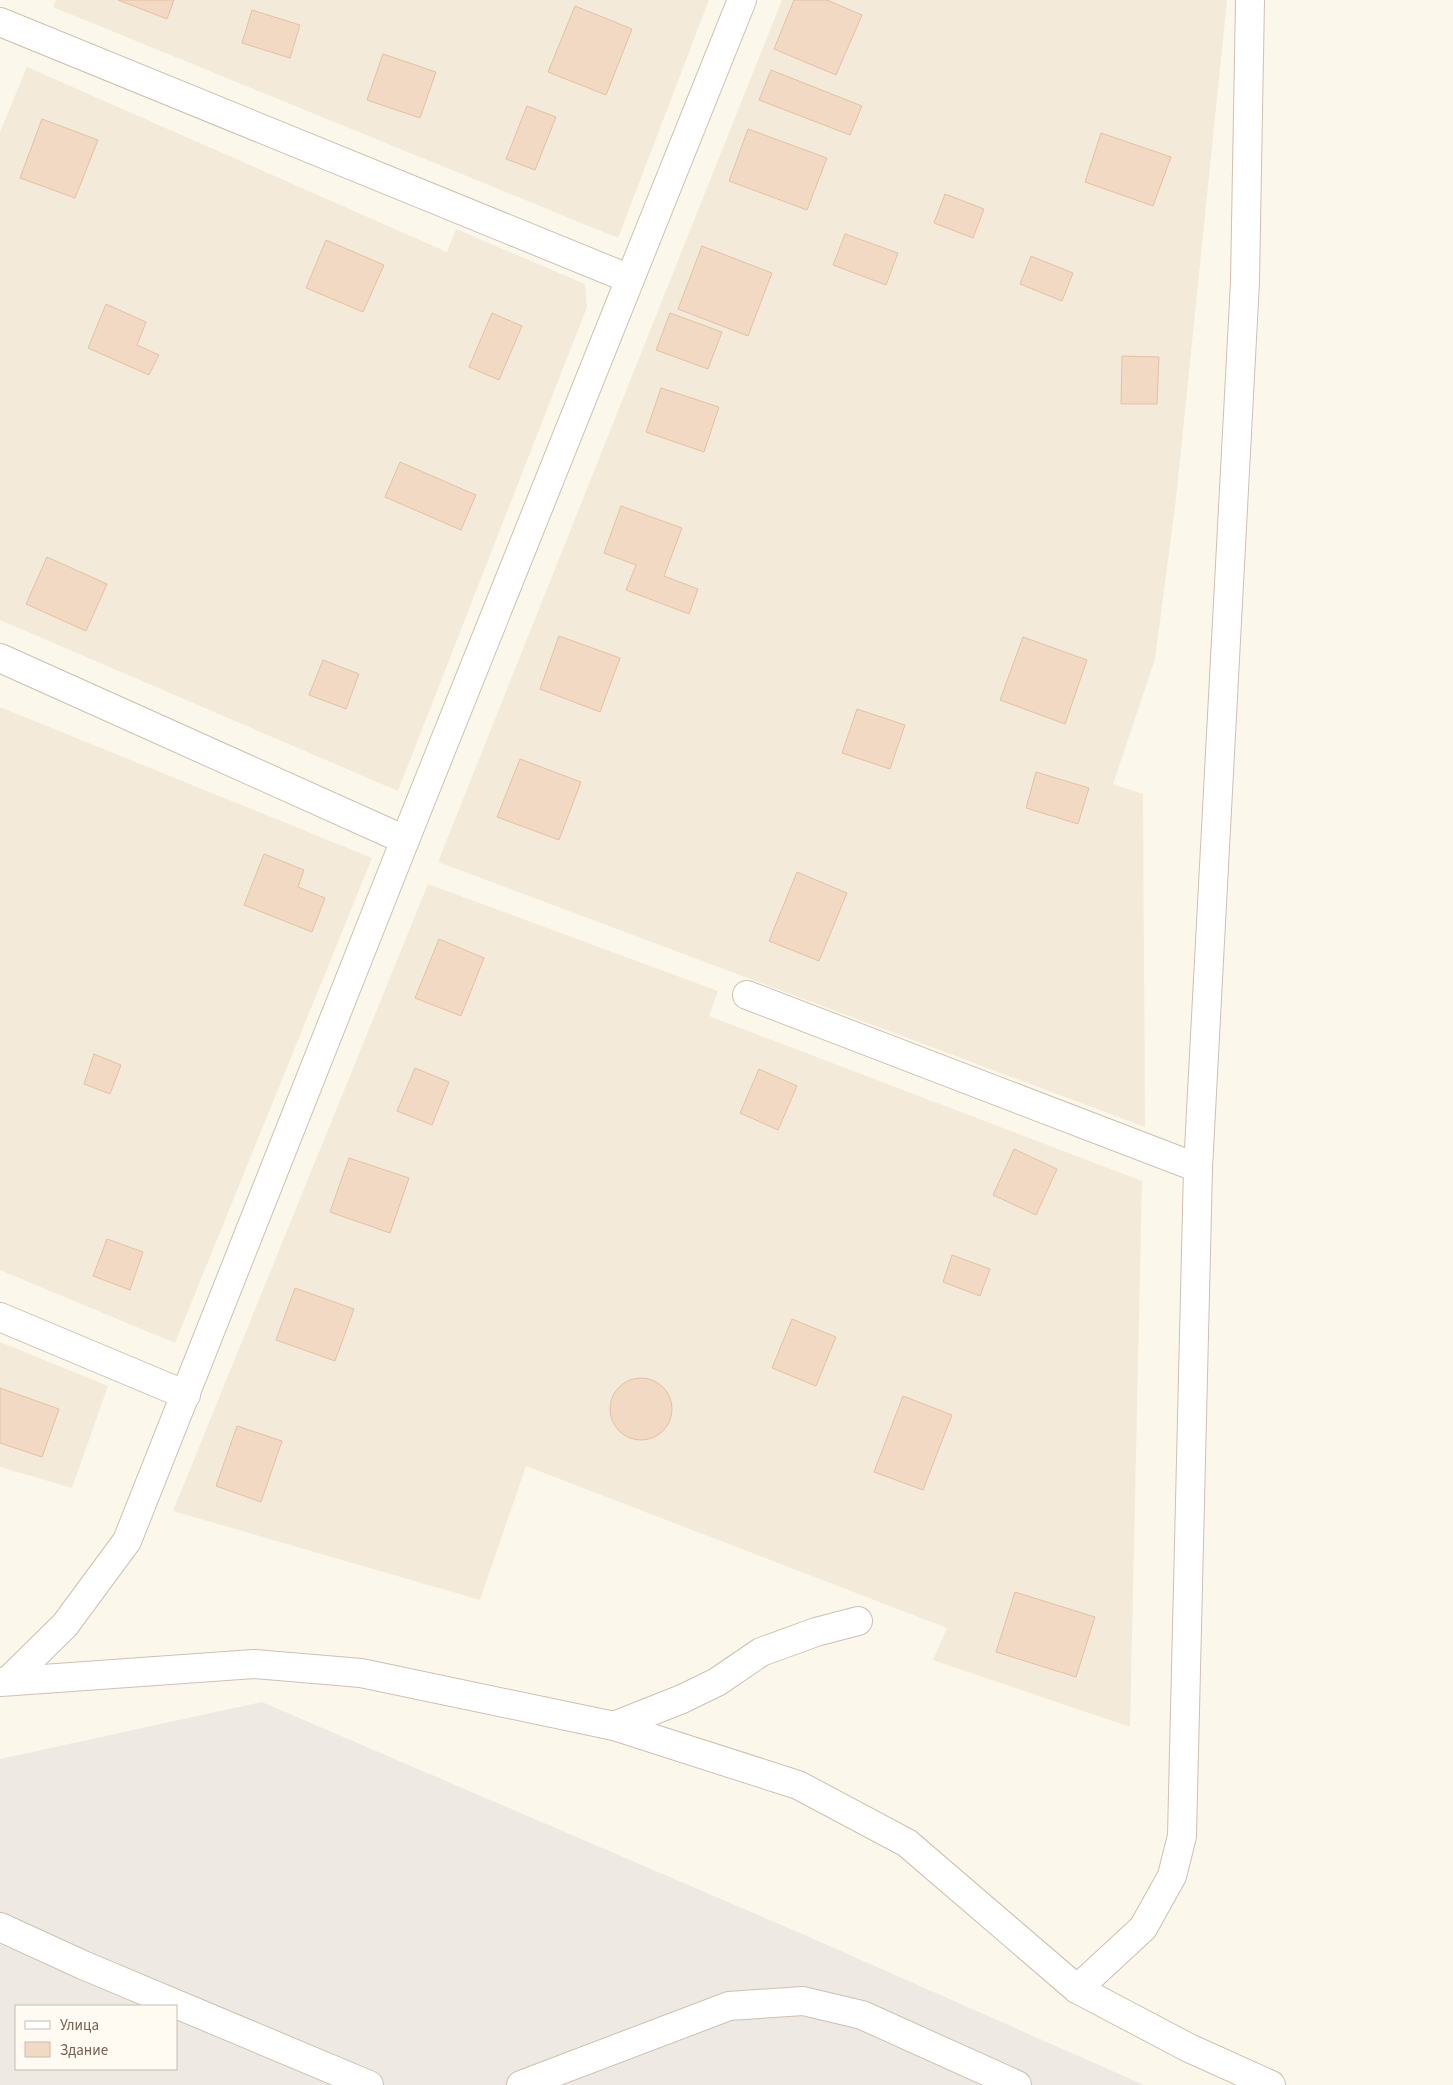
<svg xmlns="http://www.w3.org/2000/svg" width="1453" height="2085" viewBox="0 0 1453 2085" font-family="'Source Sans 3',sans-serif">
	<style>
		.residential { fill: #f4ead9 }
		.industrial { fill: #eee9e3; fill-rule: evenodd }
		.building { fill: #f1d9c3; stroke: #e3c1a4 }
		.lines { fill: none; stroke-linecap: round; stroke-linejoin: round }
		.minor-casing { stroke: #cfc0b0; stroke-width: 30 }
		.minor { stroke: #fff; stroke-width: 28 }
	</style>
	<rect width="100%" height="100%" fill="#fcf7eb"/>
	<g class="residential">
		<path d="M 56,0 L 709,0 L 618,238 L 53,7 Z"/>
		<path d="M 782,0 L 1227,0 L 1176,499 L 1155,659 L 1113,784 L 1143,794 L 1145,1127 L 438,862 Z"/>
		<path d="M 27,67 L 447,252 L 456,229 L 585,284 L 587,307 L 398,791 L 0,620 L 0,132 Z"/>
		<path d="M 0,707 L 372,858 L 175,1343 L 0,1270 Z"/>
		<path d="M 428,884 L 718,991 L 709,1016 L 1142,1181 L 1130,1727 L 933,1660 L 947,1628 L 526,1466 L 480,1600 L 173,1511 Z"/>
		<path d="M 0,1342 L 108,1386 L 72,1488 L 0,1467 Z"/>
	</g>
	<path class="industrial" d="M 262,1702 L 800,1933 L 1144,2085 L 0,2085 L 0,1759 ZM 16,2006 L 176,2006 L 176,2069 L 16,2069 Z"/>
	<g class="building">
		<path d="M 118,0 L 174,0 L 167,19 Z"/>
		<path d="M 794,0 L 827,0 L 862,15 L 836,75 L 774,49 Z"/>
		<path d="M 575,6 L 632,29 L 606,95 L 548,72 Z"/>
		<path d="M 252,10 L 300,25 L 290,58 L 242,43 Z"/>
		<path d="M 383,54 L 436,72 L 420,118 L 367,100 Z"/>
		<path d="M 771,70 L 862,106 L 850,135 L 759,100 Z"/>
		<path d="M 527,106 L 556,117 L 535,170 L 506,159 Z"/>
		<path d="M 42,119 L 98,140 L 75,198 L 20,178 Z"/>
		<path d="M 748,129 L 827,158 L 807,210 L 729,181 Z"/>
		<path d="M 1101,133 L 1171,157 L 1153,206 L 1085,182 Z"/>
		<path d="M 945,194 L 984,209 L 973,238 L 934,223 Z"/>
		<path d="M 845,234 L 898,253 L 886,285 L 833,265 Z"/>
		<path d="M 326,240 L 384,265 L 363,312 L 306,288 Z"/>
		<path d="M 702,246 L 772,273 L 748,336 L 678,309 Z"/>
		<path d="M 1031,256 L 1073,273 L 1062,301 L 1020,284 Z"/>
		<path d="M 106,304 L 146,322 L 137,345 L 159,355 L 149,375 L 88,348 Z"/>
		<path d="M 492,313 L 522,326 L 499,380 L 469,367 Z"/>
		<path d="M 670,313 L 722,332 L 708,369 L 656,350 Z"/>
		<path d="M 1122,356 L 1159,357 L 1157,404 L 1121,404 Z"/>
		<path d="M 661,388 L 719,407 L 704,452 L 646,432 Z"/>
		<path d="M 400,462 L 476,495 L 461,530 L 385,497 Z"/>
		<path d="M 621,506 L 682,528 L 664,576 L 698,589 L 689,614 L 626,590 L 636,565 L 604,553 Z"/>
		<path d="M 47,557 L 107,584 L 86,631 L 26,604 Z"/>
		<path d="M 559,636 L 620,658 L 600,712 L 540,689 Z"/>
		<path d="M 1023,637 L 1087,660 L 1065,724 L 1000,700 Z"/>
		<path d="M 323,660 L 359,674 L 346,709 L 309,695 Z"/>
		<path d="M 857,709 L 905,725 L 890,769 L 842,753 Z"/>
		<path d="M 520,759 L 581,782 L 559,840 L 497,817 Z"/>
		<path d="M 1036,772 L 1089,788 L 1078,824 L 1026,808 Z"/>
		<path d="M 264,854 L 304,870 L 298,887 L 325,898 L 312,932 L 244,905 Z"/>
		<path d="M 797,872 L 847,893 L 819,961 L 769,941 Z"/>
		<path d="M 439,939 L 484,958 L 461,1016 L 415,998 Z"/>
		<path d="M 94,1054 L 121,1065 L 110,1094 L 84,1084 Z"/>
		<path d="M 415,1068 L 449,1082 L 432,1125 L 397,1111 Z"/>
		<path d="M 759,1069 L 797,1086 L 778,1130 L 740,1113 Z"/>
		<path d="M 1014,1149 L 1057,1169 L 1036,1215 L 993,1195 Z"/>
		<path d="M 349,1158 L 409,1178 L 390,1233 L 330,1212 Z"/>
		<path d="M 107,1239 L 143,1252 L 130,1290 L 93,1276 Z"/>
		<path d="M 952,1255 L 990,1269 L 980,1296 L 943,1282 Z"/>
		<path d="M 295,1288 L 354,1309 L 335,1361 L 276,1340 Z"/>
		<path d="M 792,1319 L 836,1337 L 816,1386 L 772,1368 Z"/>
		<circle cx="641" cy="1409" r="31"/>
		<path d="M 0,1388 L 59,1409 L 42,1457 L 0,1443 Z"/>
		<path d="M 903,1396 L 952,1415 L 923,1490 L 874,1472 Z"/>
		<path d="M 237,1426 L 282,1441 L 261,1502 L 216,1486 Z"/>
		<path d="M 1015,1592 L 1095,1617 L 1076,1677 L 996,1652 Z"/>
	</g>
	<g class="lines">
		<g class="minor-casing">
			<g id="minor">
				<path d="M 0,22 L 630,279"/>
				<path d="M 0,658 L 405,840"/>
				<path d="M 747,995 L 1198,1168"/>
				<path d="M 0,1317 L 186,1395"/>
				<path d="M 9,1680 L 65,1625 L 127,1541 L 405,840 L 742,0"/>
				<path d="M 1,1682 L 254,1664 L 361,1673 L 614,1726 L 798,1785 L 907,1843 L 1077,1989 L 1189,2048 L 1271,2085"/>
				<path d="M 614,1726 L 682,1699 L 717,1682 L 761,1652 L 816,1632 L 858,1621"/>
				<path d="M 0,1927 L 83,1965 L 369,2085"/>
				<path d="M 1077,1989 L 1143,1928 L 1172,1876 L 1182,1836 L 1198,1168 L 1245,282 L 1250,0"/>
				<path d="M 521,2085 L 729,2006 L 803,2001 L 862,2015 L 1017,2085"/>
			</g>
		</g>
		<use href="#minor" class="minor"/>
	</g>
	<rect x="15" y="2005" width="162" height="65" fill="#fffaf2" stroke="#c9bcb0"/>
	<rect x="25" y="2021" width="25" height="8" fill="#ffffff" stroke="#c9bcb0"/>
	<text x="60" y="2030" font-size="15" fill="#77604e">Улица</text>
	<rect x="25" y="2042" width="25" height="15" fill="#f1d9c3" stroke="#c9bcb0"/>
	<text x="60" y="2055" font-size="15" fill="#77604e">Здание</text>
</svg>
